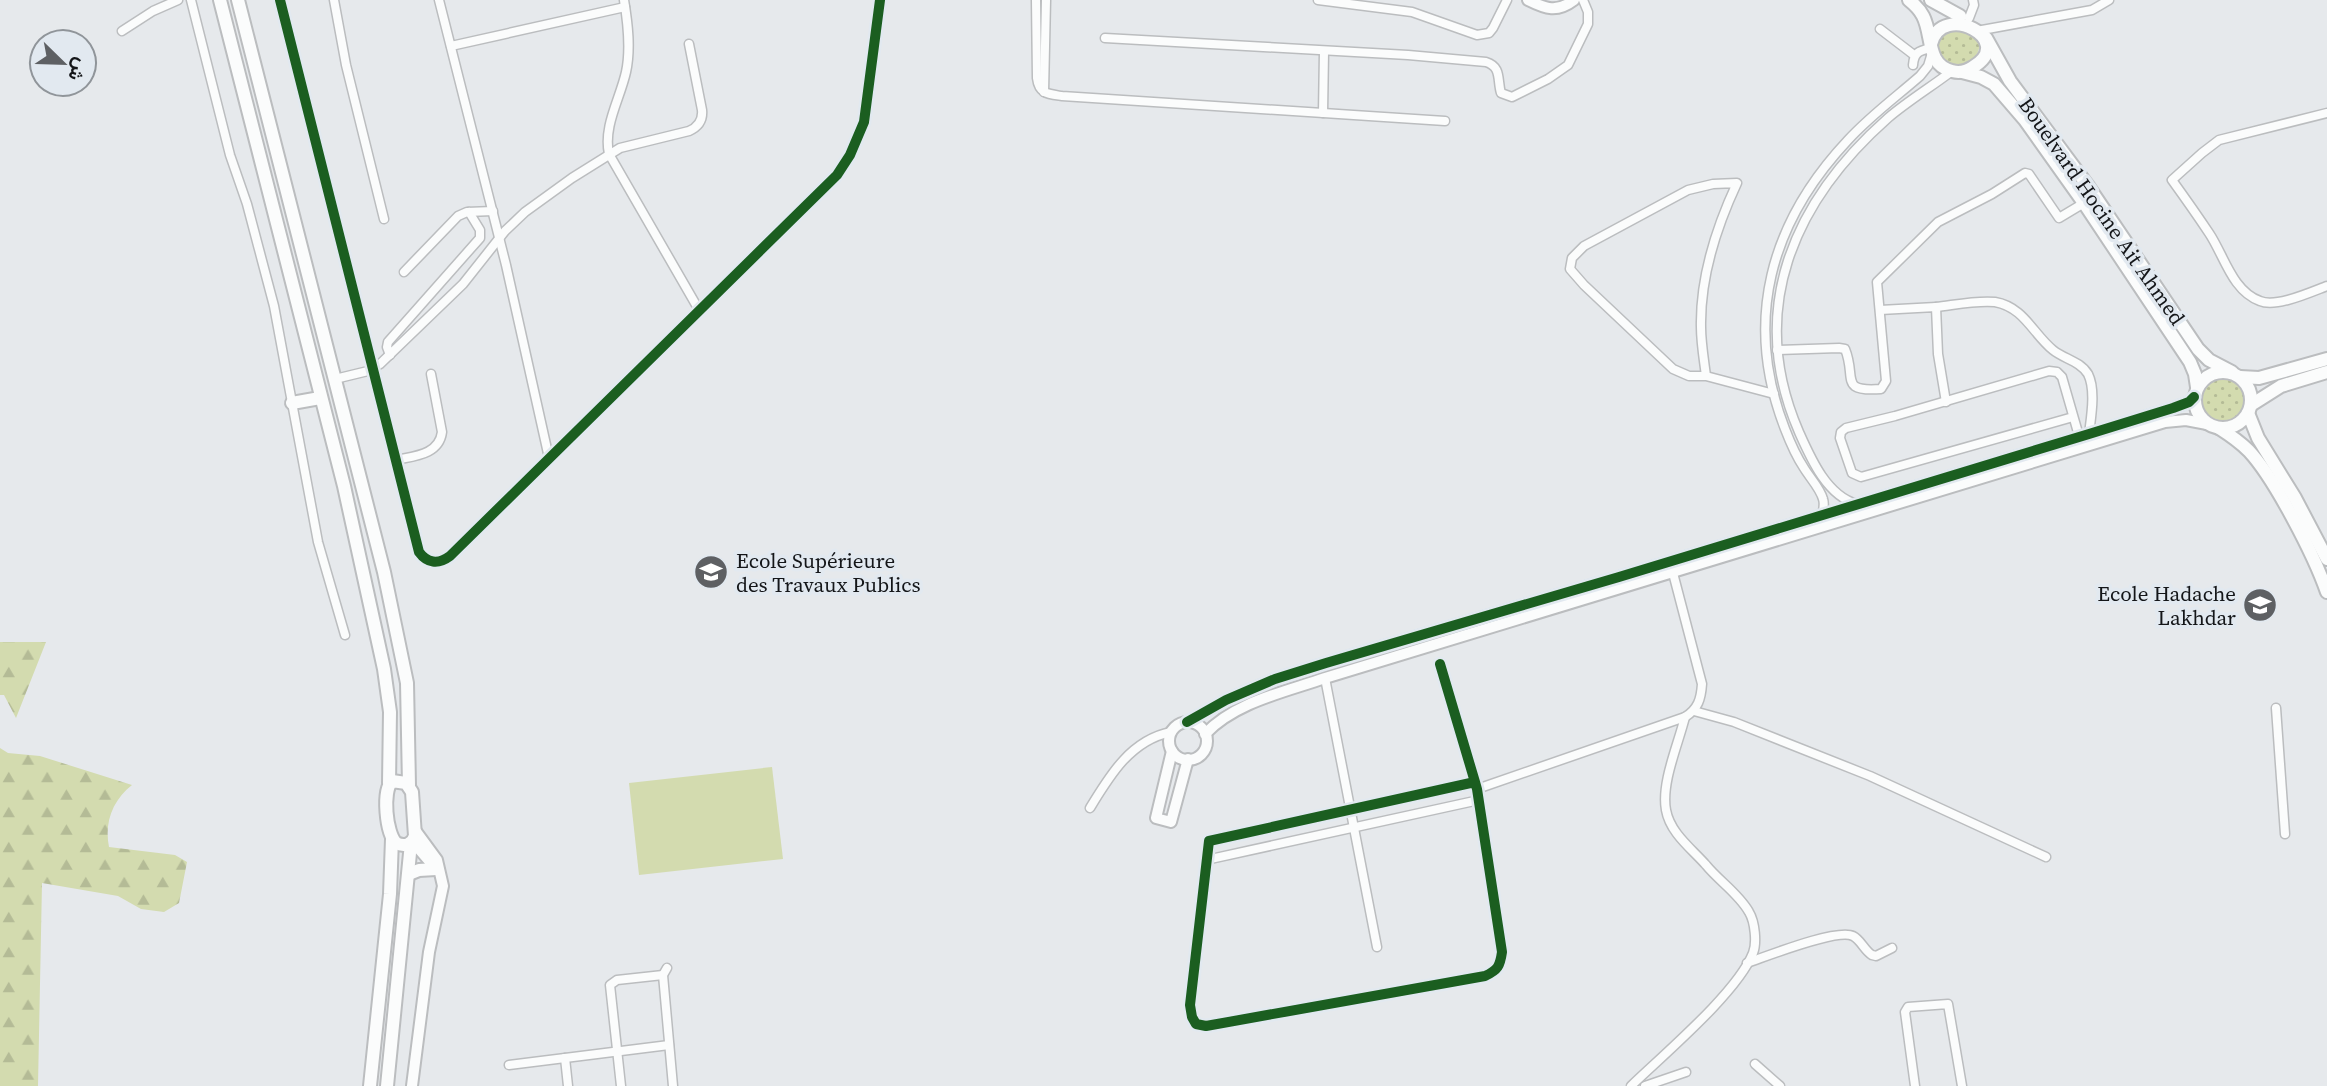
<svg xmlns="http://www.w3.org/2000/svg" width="2327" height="1086" viewBox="0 0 2327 1086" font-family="'Source Serif 4',Vazirmatn,serif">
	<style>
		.grass { fill: url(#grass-dots) }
		.forest { fill: url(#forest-firs) }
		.pitch { fill: #d3dbaf }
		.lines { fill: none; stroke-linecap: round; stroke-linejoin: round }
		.street-casing { stroke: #bbbdbf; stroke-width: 11 }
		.secondary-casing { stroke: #bbbdbf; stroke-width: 14 }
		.primary-casing { stroke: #bbbdbf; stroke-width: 16 }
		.street { stroke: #fbfcfc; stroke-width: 8 }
		.secondary { stroke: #fbfcfc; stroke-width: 10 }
		.primary { stroke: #fbfcfc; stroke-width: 12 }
		.cycleway-casing { stroke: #e2e9f0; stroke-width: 15 }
		.cycleway { stroke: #1b5e20; stroke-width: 10 }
		.labels { text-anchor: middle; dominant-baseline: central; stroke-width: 7; stroke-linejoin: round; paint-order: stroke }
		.street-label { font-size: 21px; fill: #141619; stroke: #e2e9f0 }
		.poi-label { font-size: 21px; fill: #141619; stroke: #e2e9f0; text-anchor: start }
	</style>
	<defs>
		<pattern id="grass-dots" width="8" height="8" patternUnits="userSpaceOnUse" patternTransform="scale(1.75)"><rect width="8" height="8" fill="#d3dbaf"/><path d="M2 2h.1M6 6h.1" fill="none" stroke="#b4bb96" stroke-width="1.8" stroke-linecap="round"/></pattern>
		<pattern id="forest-firs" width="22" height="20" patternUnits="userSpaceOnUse" patternTransform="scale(1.75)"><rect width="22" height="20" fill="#d3dbaf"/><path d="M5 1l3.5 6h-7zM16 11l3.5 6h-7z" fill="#b4bb96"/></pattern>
	</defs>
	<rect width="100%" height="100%" fill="#e6e9ec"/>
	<g class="grass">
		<path d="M 1960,22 L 1980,43 C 1977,75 1937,73 1937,39 Z"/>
		<circle cx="2222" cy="400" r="22"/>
	</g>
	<g class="forest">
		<path d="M 0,642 L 46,642 L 16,718 L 4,695 L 0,695 Z"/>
		<path d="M 0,748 L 8,753 L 40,756 L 132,785 C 113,800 104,822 109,847 L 175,855 L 187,862 L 179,903 L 164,912 L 141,909 L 118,896 L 42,883 L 38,1086 L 0,1086 Z"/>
	</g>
	<path class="pitch" d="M 772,767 L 783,859 L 639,875 L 629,783 Z"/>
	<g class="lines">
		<g class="street-casing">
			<g id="street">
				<path d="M 191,0 L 230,155 L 247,204 L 274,306 L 318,542 L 345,635"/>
				<path d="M 280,0 L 419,552 C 427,563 438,565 450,556 L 837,175 L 850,155 L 864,122 L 880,0"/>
				<path d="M 334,0 L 346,65 L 384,219"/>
				<path d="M 439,0 L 506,265 L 549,458"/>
				<path d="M 624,0 C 628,24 631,49 626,72 C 620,99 603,126 609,154 L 699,310"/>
				<path d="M 1036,0 L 1037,78 C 1039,94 1048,94 1062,96 L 1445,121"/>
				<path d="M 1318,0 L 1412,12 L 1477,35 L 1489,33 L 1493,28 L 1507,0"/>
				<path d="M 1969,18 L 1974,5 L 1973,0"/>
				<path d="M 1880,29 L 1914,55"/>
				<path d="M 1982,30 L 2092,10 L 2109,0"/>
				<path d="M 122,31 L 153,11 L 178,0"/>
				<path d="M 1105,38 L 1408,55 L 1486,62 C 1502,67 1497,80 1501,93 L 1512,97 L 1548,79 L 1568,65 L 1588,24 L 1588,12 L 1583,0"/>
				<path d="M 451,46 L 625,7"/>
				<path d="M 1913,65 C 1914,52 1919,51 1931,48"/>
				<path d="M 1044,92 L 1046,0"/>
				<path d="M 1323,113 L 1324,52"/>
				<path d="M 2327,113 L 2219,140 L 2202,153 L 2172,180 C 2185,198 2197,215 2209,233 C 2224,255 2232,291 2260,301 C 2276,308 2311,292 2327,286"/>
				<path d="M 404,272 L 458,216 L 467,212 L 493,211"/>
				<path d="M 1936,307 C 1954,305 1977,300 1995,302 C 2024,307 2033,334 2053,350 C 2064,359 2080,361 2088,374 C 2096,390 2091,417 2089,434"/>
				<path d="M 1880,310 L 1936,307 L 1938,354 L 1946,402"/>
				<path d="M 1777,350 L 1839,348 L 1845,349 C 1857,378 1838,392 1881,389 L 1886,381 L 1877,282 L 1938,222 L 1992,194 L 2025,173 L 2029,174 L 2059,218 L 2084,203"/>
				<path d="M 390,355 L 387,347 L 388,342 L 480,238 L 480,230 L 469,212"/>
				<path d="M 1706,376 C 1704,360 1701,343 1701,327 C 1700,277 1716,228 1737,183 L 1713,184 L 1688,190 L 1584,246 L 1572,258 L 1570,269 L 1584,285 L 1673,369 L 1689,376 L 1706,376 L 1774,394"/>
				<path d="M 335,379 L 368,371 L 380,364 L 463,284 L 505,231 L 525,212 L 572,178 L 620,148 L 689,131 C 698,127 703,120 702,110 L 689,44"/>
				<path d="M 2073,417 L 1861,477 L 1852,473 L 1840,438 L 1841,432 L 1846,428 L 1895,416 L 2049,371 L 2057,372 L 2062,377 L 2079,436"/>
				<path d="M 396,460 C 414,456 439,455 442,432 L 431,374"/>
				<path d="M 1857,504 C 1827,496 1811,459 1799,432 C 1746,310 1793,202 1888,118 C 1908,101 1931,87 1952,71"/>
				<path d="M 1822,515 C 1823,510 1825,505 1823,499 C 1820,488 1810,478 1804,468 C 1796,456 1790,442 1785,429 C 1743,321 1770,223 1848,140 C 1870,116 1896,97 1920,76 L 1928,66 L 1932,53"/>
				<path d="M 1440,664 L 1475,782 L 1477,789 L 1502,952 C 1500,966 1498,970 1485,976 L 1206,1026 L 1196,1024 L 1192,1017 L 1190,1005 L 1209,841 L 1475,782"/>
				<path d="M 1325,678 L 1377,947"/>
				<path d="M 2276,708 L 2285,834"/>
				<path d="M 1694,711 L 1734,722 L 1870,776 L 2046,857"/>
				<path d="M 1477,789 L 1685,717 C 1698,709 1701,699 1702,684 L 1673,573"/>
				<path d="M 1090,808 C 1110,775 1131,740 1171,732"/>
				<path d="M 1206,860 L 1479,800"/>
				<path d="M 1747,963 C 1765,957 1837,928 1853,936 C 1861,940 1864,950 1872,955 L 1876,956 L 1892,948"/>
				<path d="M 667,968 L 663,975 L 673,1086"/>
				<path d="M 565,1058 L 568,1086"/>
				<path d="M 1755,1064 L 1780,1086"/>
				<path d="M 509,1065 L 669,1045"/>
				<path d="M 621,1086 L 610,985 L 617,980 L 663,975"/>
				<path d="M 1631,1086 C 1663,1055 1737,993 1753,953 C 1757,943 1755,922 1749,912 C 1739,894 1719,881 1706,865 C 1692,849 1670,833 1666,810 C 1661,783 1678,745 1685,717"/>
				<path d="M 1645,1086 L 1686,1072"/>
				<path d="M 1915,1086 L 1905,1012 L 1908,1007 L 1948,1004 L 1962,1086"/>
			</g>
		</g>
		<g class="secondary-casing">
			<g id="secondary">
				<path d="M 1528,0 C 1546,9 1557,13 1574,0"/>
				<path d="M 1187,722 L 1226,700 L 1275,679 L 1326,663 L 1619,577 L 2089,434 L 2173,408 L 2189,402 L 2194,397"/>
				<circle cx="1188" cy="741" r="19"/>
				<path d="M 1205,734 C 1235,702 1285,692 1325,678 L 2165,422 L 2186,420 L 2207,424"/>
				<path d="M 1172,751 L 1156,818 L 1171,822 L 1188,759"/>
				<path d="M 412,841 L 436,869"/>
				<path d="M 412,1086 L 429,952 L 443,886 L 437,860 L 415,830"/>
			</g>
		</g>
		<g class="primary-casing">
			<g id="primary">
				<path d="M 220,0 L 344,486 L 384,669 L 390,712 L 389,783"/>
				<path d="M 238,0 L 384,572 L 407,683 L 409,785"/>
				<path d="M 1909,0 C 1914,4 1920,10 1923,16 C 1933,35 1926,65 1952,71 C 1959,73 1967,71 1973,67 C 2018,40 1942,0 1931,44"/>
				<path d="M 1931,0 L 1960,16"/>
				<path d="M 1986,38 L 2010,81 L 2088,186 L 2198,349 L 2209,360 L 2232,372"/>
				<path d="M 1962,72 L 1981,77 L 1994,84 L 2025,120 L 2084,203 L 2190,362 L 2195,374 L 2197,387"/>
				<circle cx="2223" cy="400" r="28"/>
				<path d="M 2240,377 L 2259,378 L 2327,359"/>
				<path d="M 292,403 L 320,398"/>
				<path d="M 2251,405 L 2281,386 L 2327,372"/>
				<path d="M 2248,413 L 2258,438 L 2295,498 L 2327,559"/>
				<path d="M 2219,428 C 2230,435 2240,442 2249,451 C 2275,479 2314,555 2327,592"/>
				<path d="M 392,781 L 406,783 L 412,792 L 415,836 C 412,845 404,847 396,843 C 386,833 382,791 392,781 Z"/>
				<path d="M 409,874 L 419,870 L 436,869"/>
				<path d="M 370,1086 L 390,894 L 392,839"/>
				<path d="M 387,1086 L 411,843"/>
			</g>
		</g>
		<use href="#street" class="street"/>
		<use href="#secondary" class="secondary"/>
		<use href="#primary" class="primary"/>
		<g class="cycleway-casing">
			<g id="cycleway">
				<path d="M 280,0 L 419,552 C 427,563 438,565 450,556 L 837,175 L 850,155 L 864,122 L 880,0"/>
				<path d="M 1440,664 L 1475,782 L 1477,789 L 1502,952 C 1500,966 1498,970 1485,976 L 1206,1026 L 1196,1024 L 1192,1017 L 1190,1005 L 1209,841 L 1475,782"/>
				<path d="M 1187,722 L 1226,700 L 1275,679 L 1326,663 L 1619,577 L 2089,434 L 2173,408 L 2189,402 L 2194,397"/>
			</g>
		</g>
		<use href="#cycleway" class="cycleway"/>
	</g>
	<defs>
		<g id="university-disc" transform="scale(1.75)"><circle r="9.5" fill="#5e6063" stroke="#e2e9f0"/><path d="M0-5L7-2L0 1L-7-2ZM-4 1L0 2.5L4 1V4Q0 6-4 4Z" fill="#fff"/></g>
		<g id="school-disc" transform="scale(1.75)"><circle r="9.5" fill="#5e6063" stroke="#e2e9f0"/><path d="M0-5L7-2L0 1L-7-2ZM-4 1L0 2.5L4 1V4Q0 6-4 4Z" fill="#fff"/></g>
	</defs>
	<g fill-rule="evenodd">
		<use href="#university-disc" x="711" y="572"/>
		<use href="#school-disc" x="2260" y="605"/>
	</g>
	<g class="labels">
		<g class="street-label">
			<text transform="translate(2102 211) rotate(55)">Bouelvard Hocine Ait Ahmed</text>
		</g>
		<g class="poi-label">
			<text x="736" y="560">Ecole Supérieure<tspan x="736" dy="24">des Travaux Publics</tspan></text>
			<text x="2236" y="593" text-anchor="end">Ecole Hadache<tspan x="2236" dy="24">Lakhdar</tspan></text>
		</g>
	</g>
	<g transform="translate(63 63) rotate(113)"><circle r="33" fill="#e2e9f0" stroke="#90959a" stroke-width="2"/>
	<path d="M0-5L12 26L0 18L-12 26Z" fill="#5e6063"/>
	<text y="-10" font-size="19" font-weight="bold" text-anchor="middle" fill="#141619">ش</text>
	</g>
</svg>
